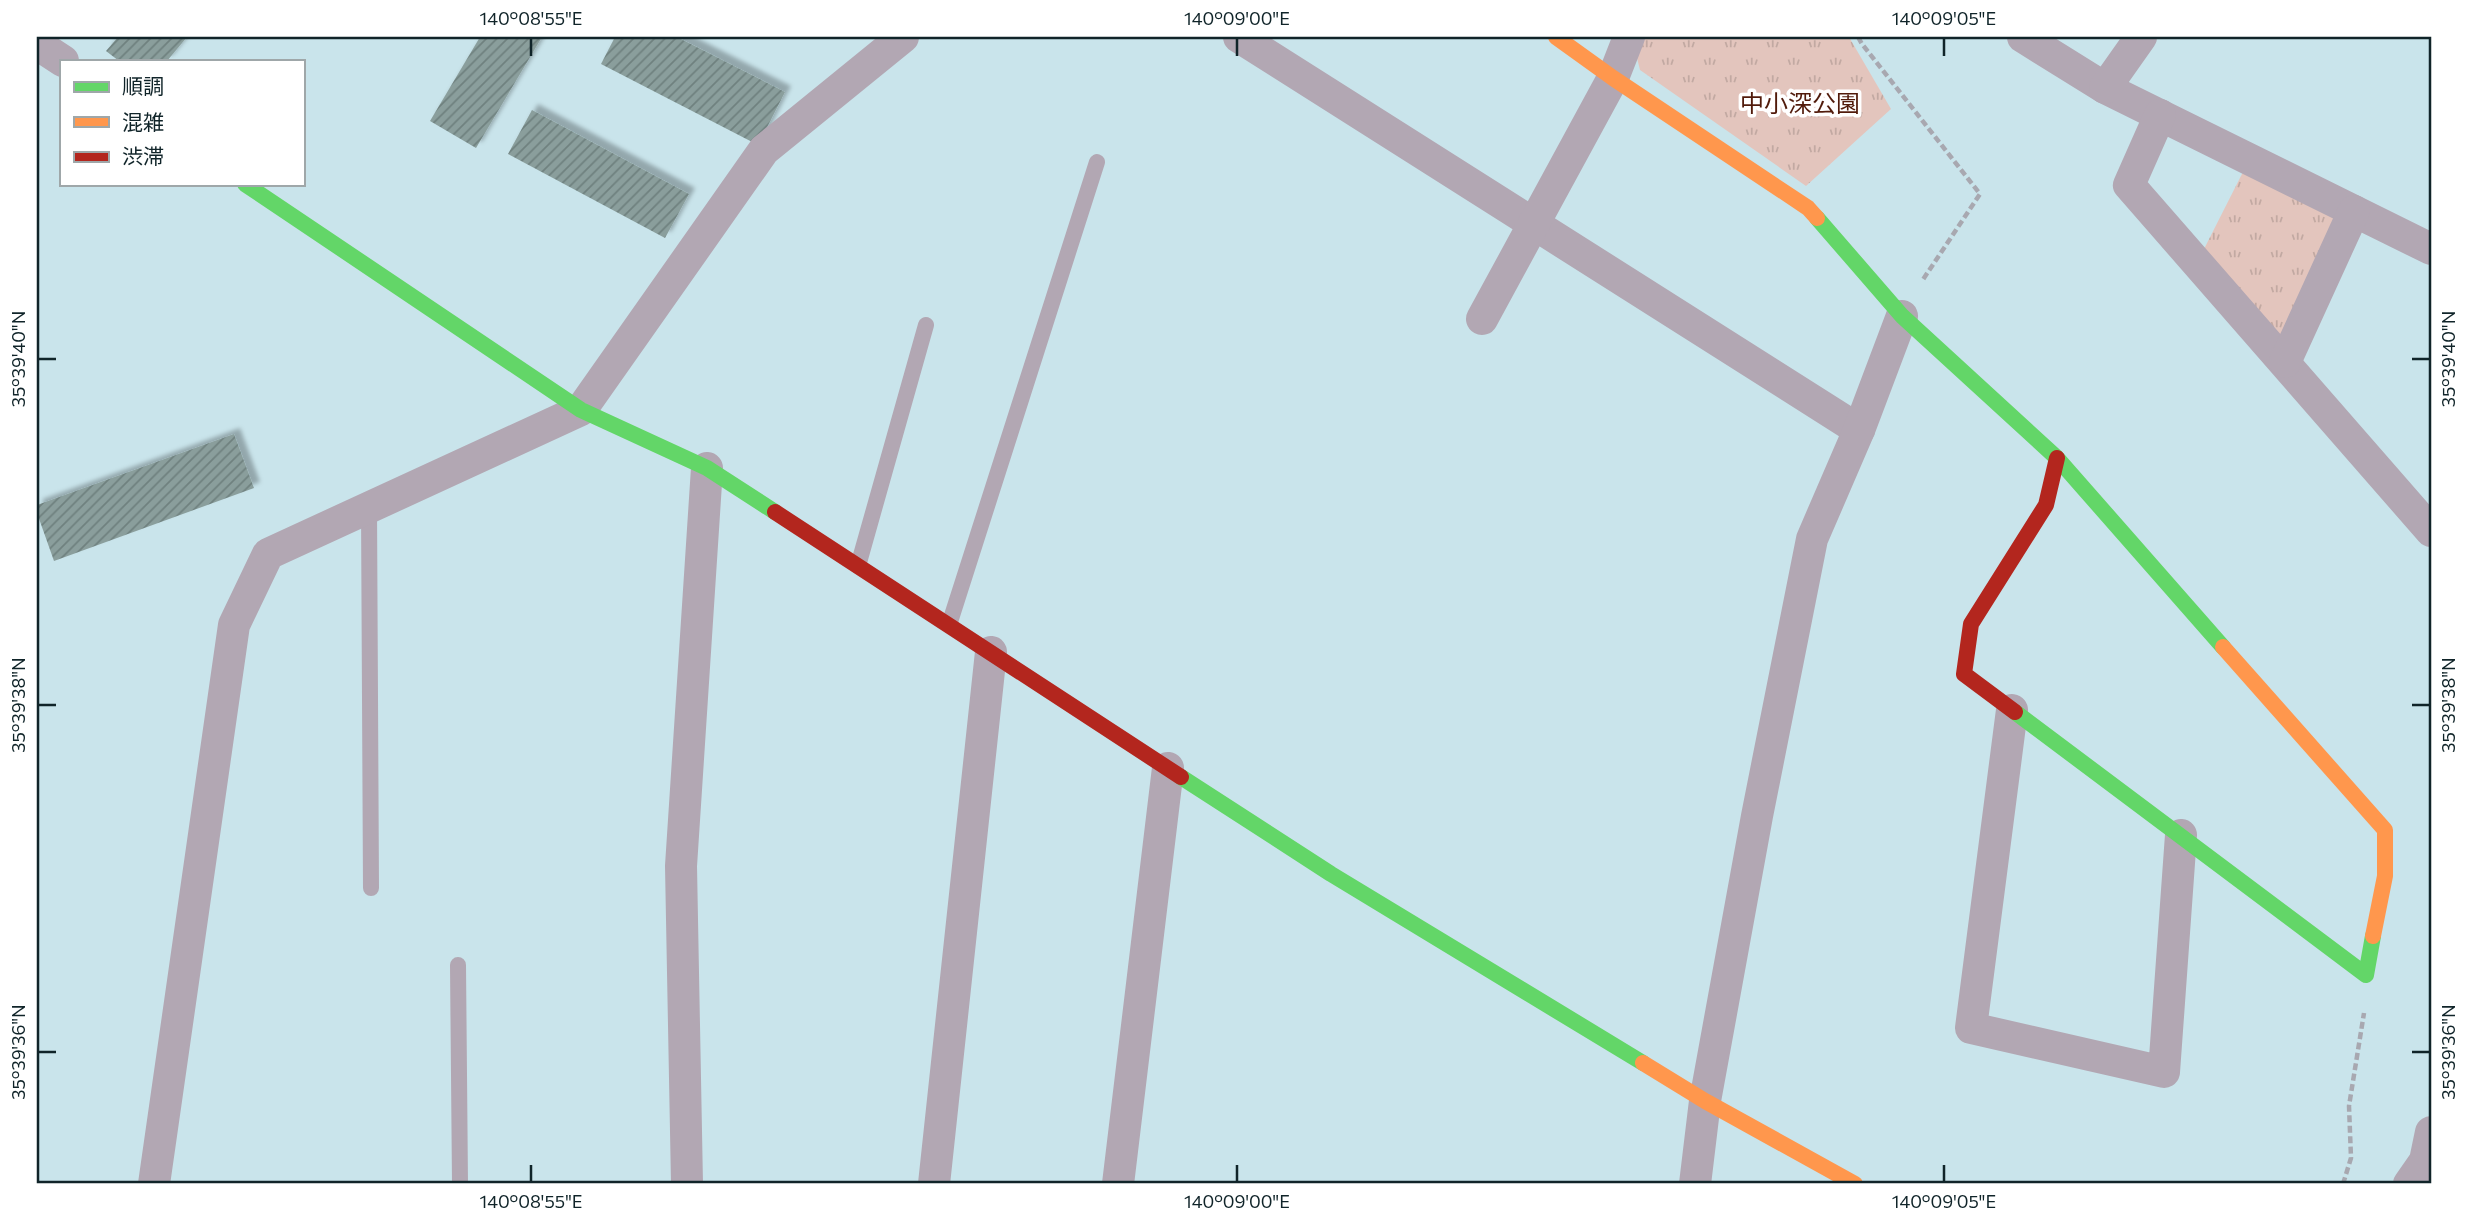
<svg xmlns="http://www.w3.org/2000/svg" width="2468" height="1221" viewBox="0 0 2468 1221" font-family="Commissioner,'Noto Sans JP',sans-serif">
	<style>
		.park { fill: url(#park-tufts) }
		.building { fill: url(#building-hatch); filter: url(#shadow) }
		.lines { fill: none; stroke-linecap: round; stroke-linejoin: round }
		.path { stroke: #a8a8b0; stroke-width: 4.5; stroke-dasharray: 7 3.5; stroke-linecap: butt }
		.lane { stroke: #b2a7b3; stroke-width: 16 }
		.street { stroke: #b2a7b3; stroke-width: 32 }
		.fast { stroke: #63d668; stroke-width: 16 }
		.slow { stroke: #ff974d; stroke-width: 16 }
		.jam { stroke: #b3261e; stroke-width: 16 }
		.ticks { fill: none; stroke: #102429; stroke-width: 2.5 }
		.labels { text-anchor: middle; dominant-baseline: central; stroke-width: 7; stroke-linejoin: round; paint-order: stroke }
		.park-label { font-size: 24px; fill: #511b0b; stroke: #fff }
		.neatline { fill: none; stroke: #102429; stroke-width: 2.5 }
		.ticks-label { font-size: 18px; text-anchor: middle; fill: #102429 }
	</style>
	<defs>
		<pattern id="park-tufts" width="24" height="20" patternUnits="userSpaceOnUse" patternTransform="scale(1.75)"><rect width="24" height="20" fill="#e3c5bd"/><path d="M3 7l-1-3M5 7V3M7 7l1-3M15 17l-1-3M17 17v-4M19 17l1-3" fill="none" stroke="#c2a9a2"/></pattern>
		<pattern id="building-hatch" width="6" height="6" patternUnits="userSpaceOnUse" patternTransform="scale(1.75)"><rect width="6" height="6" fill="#8a9e9c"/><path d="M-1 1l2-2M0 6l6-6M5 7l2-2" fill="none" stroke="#6f817f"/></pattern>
		<filter id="shadow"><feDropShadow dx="6" dy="-6" stdDeviation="2" flood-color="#0004"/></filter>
	</defs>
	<rect width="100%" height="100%" fill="#c9e4eb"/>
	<g class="park">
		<path d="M 1642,37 L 1849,37 L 1891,109 L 1806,186 L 1640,70 L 1636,54 Z"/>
		<path d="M 2244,170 L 2341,215 L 2282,346 L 2202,253 Z"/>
	</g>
	<g class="building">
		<path d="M 118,37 L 187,37 L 167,61 L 119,61 L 106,51 Z"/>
		<path d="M 480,37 L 542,37 L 476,148 L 430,121 Z"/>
		<path d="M 615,37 L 677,37 L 785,92 L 758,145 L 601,64 Z"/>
		<path d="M 532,110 L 689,194 L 665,238 L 508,154 Z"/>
		<path d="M 234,434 L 254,488 L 54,561 L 37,513 L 37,505 Z"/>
	</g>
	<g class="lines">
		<g class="path">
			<path d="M 1858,37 L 1862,44 L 1980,194 L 1922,281"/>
			<path d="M 2343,1184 L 2351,1158 L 2349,1106 L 2364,1013"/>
		</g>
		<g class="lane">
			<path d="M 369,508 L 371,888"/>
			<path d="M 858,566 L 926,325"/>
			<path d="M 949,625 L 1097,162"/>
			<path d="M 458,965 L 460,1184"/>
		</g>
		<g class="street">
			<path d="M 1239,37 L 1859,430"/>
			<path d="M 2023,37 L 2105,88 L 2431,249"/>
			<path d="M 37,44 L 63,61"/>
			<path d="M 2105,88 L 2141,37"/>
			<path d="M 2160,115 L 2129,185 L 2431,531"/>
			<path d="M 1482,319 L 1613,78 L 1629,37"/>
			<path d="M 2285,362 L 2354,211"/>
			<path d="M 2012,710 L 1971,1028 L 2164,1072 L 2181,835"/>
			<path d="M 154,1184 L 234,625 L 268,554 L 581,410 L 764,150 L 903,37"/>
			<path d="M 687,1184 L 681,866 L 707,468"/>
			<path d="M 934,1184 L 991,652"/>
			<path d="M 1118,1184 L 1168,768"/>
			<path d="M 1695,1184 L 1705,1101 L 1757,816 L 1812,539 L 1859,430 L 1902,316"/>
			<path d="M 2409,1184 L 2425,1161 L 2431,1132"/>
		</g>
		<g class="fast">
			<path d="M 245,184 L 581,410 L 707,468 L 775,512"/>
			<path d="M 1817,218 L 1902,316 L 2057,458 L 2223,647"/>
			<path d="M 2015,712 L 2366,975 L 2373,936"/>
			<path d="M 1181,777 L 1331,874 L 1643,1063"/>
		</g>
		<g class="slow">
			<path d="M 1556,37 L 1613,78 L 1808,208 L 1817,218"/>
			<path d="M 2223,647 L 2385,830 L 2385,876 L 2373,936"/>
			<path d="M 1643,1063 L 1705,1101 L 1855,1184"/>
		</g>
		<g class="jam">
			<path d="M 775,512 L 1181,777"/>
			<path d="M 2015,712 L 1964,674 L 1971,624 L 2046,505 L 2057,458"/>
		</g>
	</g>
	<path class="ticks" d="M 531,38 L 531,56M 1237,38 L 1237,56M 1944,38 L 1944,56M 38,359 L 56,359M 2412,359 L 2430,359M 38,705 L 56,705M 2412,705 L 2430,705M 38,1052 L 56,1052M 2412,1052 L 2430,1052M 531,1165 L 531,1182M 1237,1165 L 1237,1182M 1944,1165 L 1944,1182"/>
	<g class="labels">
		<g class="park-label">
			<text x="1800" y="102">中小深公園</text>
		</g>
	</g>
	<rect width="2468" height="1221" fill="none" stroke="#ffffff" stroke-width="77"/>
	<rect x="60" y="60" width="245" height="126" fill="#ffffff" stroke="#9fa7a9" stroke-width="2"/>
	<rect x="74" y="82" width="35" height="10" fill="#63d668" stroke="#9fa7a9" stroke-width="2"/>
	<text x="122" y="94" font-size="21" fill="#102429">順調</text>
	<rect x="74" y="117" width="35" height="10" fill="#ff974d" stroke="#9fa7a9" stroke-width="2"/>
	<text x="122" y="130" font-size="21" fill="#102429">混雑</text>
	<rect x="74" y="152" width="35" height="10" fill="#b3261e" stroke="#9fa7a9" stroke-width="2"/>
	<text x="122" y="164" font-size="21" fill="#102429">渋滞</text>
	<rect x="38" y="38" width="2392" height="1144" class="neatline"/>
	<g class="ticks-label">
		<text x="531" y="25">140°08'55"E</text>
		<text x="1237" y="25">140°09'00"E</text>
		<text x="1944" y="25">140°09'05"E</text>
		<text transform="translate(19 359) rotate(-90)" y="6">35°39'40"N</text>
		<text transform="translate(2449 359) rotate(-90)" y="6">35°39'40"N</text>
		<text transform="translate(19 705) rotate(-90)" y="6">35°39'38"N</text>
		<text transform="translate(2449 705) rotate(-90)" y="6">35°39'38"N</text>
		<text transform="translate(19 1052) rotate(-90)" y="6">35°39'36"N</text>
		<text transform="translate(2449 1052) rotate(-90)" y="6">35°39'36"N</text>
		<text x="531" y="1208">140°08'55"E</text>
		<text x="1237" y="1208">140°09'00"E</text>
		<text x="1944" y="1208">140°09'05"E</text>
	</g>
</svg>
